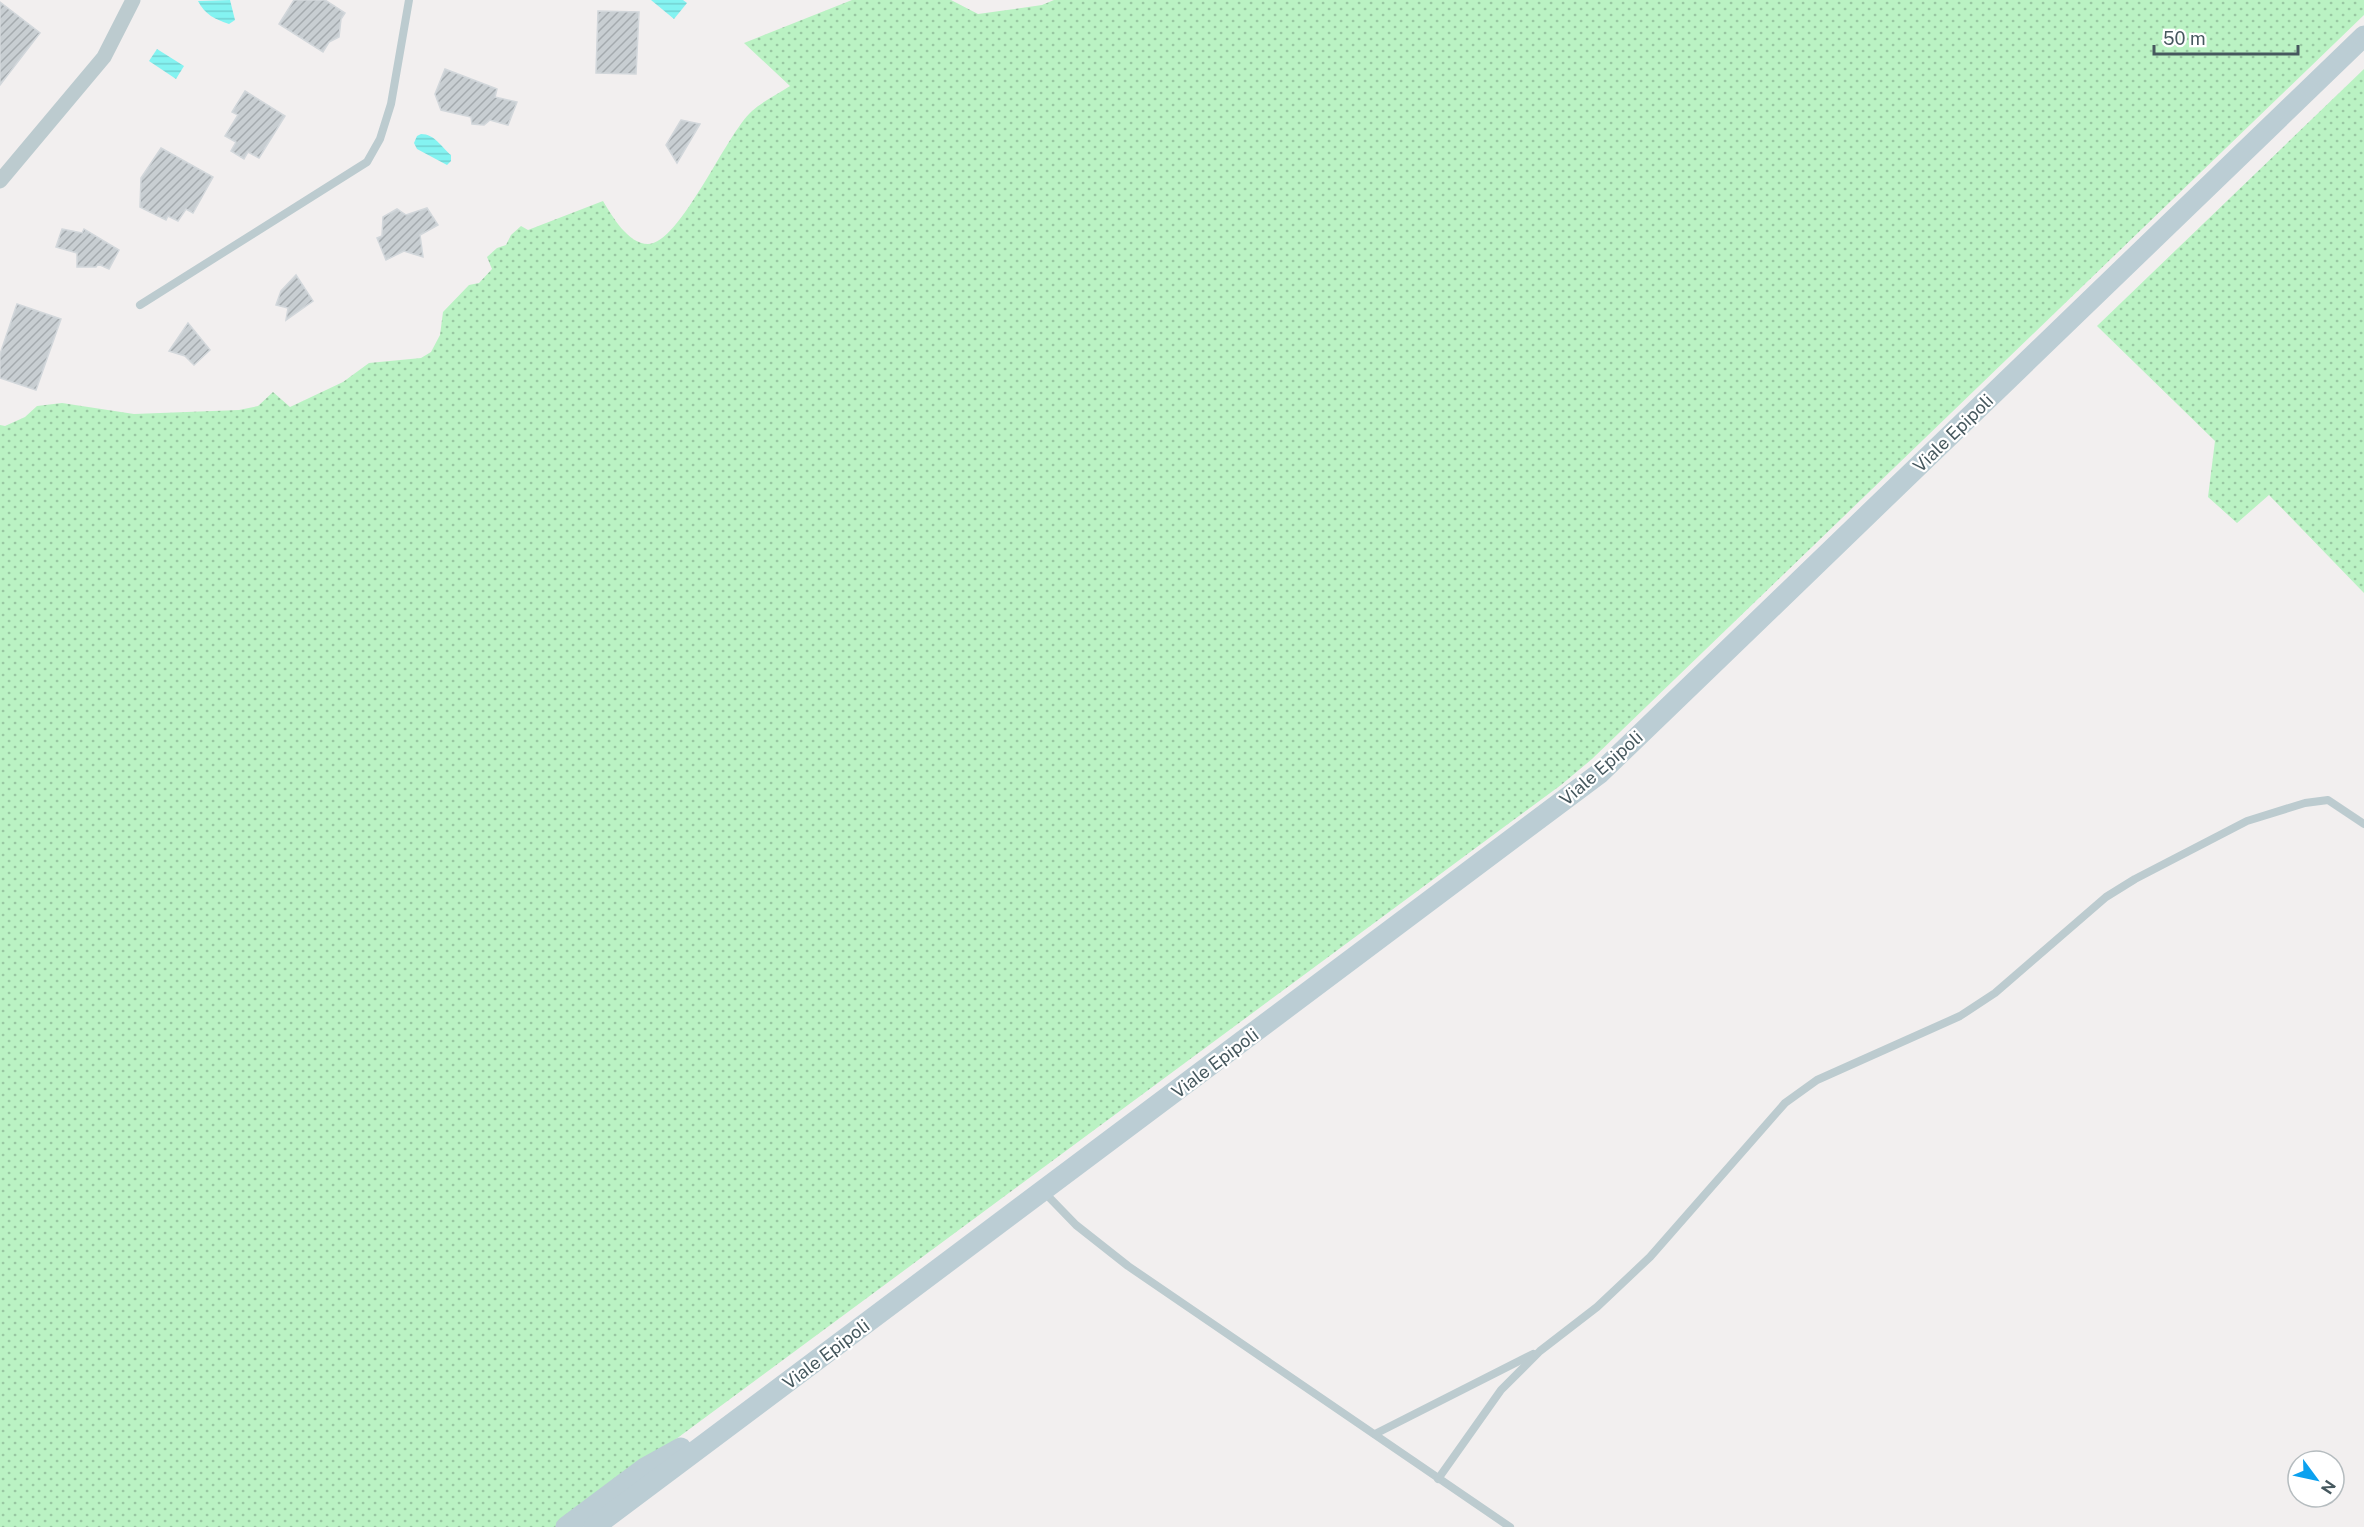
<svg xmlns="http://www.w3.org/2000/svg" width="2364" height="1527" viewBox="0 0 2364 1527" font-family="'Public Sans',sans-serif">
	<style>
		.grass { fill: url(#grass-dots) }
		.water { fill: url(#water-rules) }
		.building { fill: url(#building-hatch); stroke: #d2d7db; stroke-width: 1.5 }
		.lines { fill: none; stroke-linecap: round; stroke-linejoin: round }
		.service { stroke: #bccbcf; stroke-width: 8 }
		.minor { stroke: #bccbcf; stroke-width: 15 }
		.secondary { stroke: #bbcdd4; stroke-width: 21 }
		.labels { text-anchor: middle; dominant-baseline: central; stroke-width: 4.5; stroke-linejoin: round; paint-order: stroke }
		.street-label { font-size: 18px; fill: #46585e; stroke: #fff }
	</style>
	<defs>
		<pattern id="grass-dots" width="8" height="8" patternUnits="userSpaceOnUse" patternTransform="scale(1.5)"><rect width="8" height="8" fill="#baf2c3"/><path d="M2 2h.1M6 6h.1" fill="none" stroke="#99c7a2" stroke-width="1.8" stroke-linecap="round"/></pattern>
		<pattern id="water-rules" width="6" height="5" patternUnits="userSpaceOnUse" patternTransform="scale(1.5)"><rect width="6" height="5" fill="#84f3f1"/><path d="M0 2.5h6" fill="none" stroke="#73d2d1"/></pattern>
		<pattern id="building-hatch" width="6" height="6" patternUnits="userSpaceOnUse" patternTransform="scale(1.5)"><rect width="6" height="6" fill="#c8ced2"/><path d="M-1 1l2-2M0 6l6-6M5 7l2-2" fill="none" stroke="#a4aaae"/></pattern>
	</defs>
	<rect width="100%" height="100%" fill="#f2efef"/>
	<g class="grass">
		<path d="M 852,0 L 951,0 L 978,14 L 1042,5 L 1054,0 L 2364,0 L 2364,15 L 1592,759 L 1561,785 L 557,1527 L 0,1527 L 0,425 L 5,426 L 25,417 L 37,406 L 62,403 L 134,414 L 239,410 L 258,406 L 273,392 L 290,407 L 343,382 L 369,363 L 421,358 L 431,352 L 440,335 L 443,312 L 469,285 L 479,283 L 492,269 L 487,257 L 497,248 L 506,245 L 511,235 L 521,226 L 528,230 L 603,201 C 612,216 628,244 648,244 C 680,244 726,134 752,111 C 763,101 778,94 790,86 L 744,43 Z"/>
		<path d="M 2364,69 L 2364,593 L 2269,495 L 2237,523 L 2208,497 L 2215,441 L 2097,326 Z"/>
	</g>
	<g class="water">
		<path d="M 230,0 L 235,20 L 229,24 C 215,19 205,15 198,1 Z"/>
		<path d="M 651,0 L 683,0 L 687,3 L 674,19 Z"/>
		<path d="M 157,49 L 184,66 L 176,79 L 149,61 Z"/>
		<path d="M 421,134 C 435,134 441,147 451,155 L 451,161 L 447,165 L 417,149 L 414,143 L 417,136 Z"/>
	</g>
	<g class="building">
		<path d="M 294,0 L 325,0 L 345,13 L 341,19 L 339,37 L 329,42 L 323,52 L 279,24 Z"/>
		<path d="M 0,2 L 40,33 L 0,85 Z"/>
		<path d="M 598,11 L 639,12 L 636,74 L 596,73 Z"/>
		<path d="M 445,69 L 497,89 L 495,97 L 517,102 L 508,125 L 490,120 L 484,125 L 472,124 L 471,117 L 441,110 L 435,94 Z"/>
		<path d="M 245,91 L 285,116 L 259,158 L 248,152 L 244,159 L 231,151 L 236,142 L 225,136 L 238,115 L 232,112 Z"/>
		<path d="M 681,120 L 700,124 L 677,163 L 666,145 Z"/>
		<path d="M 161,148 L 213,177 L 193,213 L 186,209 L 178,221 L 168,216 L 166,220 L 140,207 L 141,178 Z"/>
		<path d="M 427,208 L 438,225 L 420,235 L 423,257 L 404,251 L 386,260 L 377,238 L 382,236 L 383,217 L 397,209 L 406,215 Z"/>
		<path d="M 62,229 L 82,233 L 84,229 L 119,250 L 109,269 L 98,264 L 96,267 L 77,267 L 77,253 L 56,247 Z"/>
		<path d="M 296,275 L 313,301 L 286,320 L 288,308 L 276,305 L 281,291 Z"/>
		<path d="M 17,304 L 61,319 L 36,390 L 0,378 L 0,354 Z"/>
		<path d="M 188,323 L 210,350 L 194,365 L 185,356 L 169,351 Z"/>
	</g>
	<g class="lines">
		<g class="service">
			<path d="M 140,305 L 367,162 L 380,139 L 391,104 L 409,0"/>
			<path d="M 1044,1192 L 1076,1225 L 1128,1266 L 1510,1527"/>
			<path d="M 1375,1434 L 1533,1354"/>
			<path d="M 1438,1479 L 1501,1390 L 1540,1351 L 1597,1307 L 1650,1257 L 1785,1103 L 1817,1080 L 1960,1016 L 1995,993 L 2106,897 L 2135,879 L 2247,821 L 2305,803 L 2328,800 L 2364,824"/>
		</g>
		<path class="minor" d="M 0,181 L 104,57 L 133,0"/>
		<g class="secondary">
			<path d="M 566,1527 L 645,1468 L 681,1448"/>
			<path d="M 594,1527 L 1600,773 L 2364,36"/>
		</g>
	</g>
	<g class="labels">
		<g class="street-label">
			<text transform="translate(1953 433) rotate(-44)">Viale Epipoli</text>
			<text transform="translate(1601 768) rotate(-41)">Viale Epipoli</text>
			<text transform="translate(1215 1063) rotate(-37)">Viale Epipoli</text>
			<text transform="translate(826 1354) rotate(-37)">Viale Epipoli</text>
		</g>
	</g>
	<g transform="translate(2316 1479) rotate(123)"><circle r="28" fill="#ffffff" stroke="#b5bcbf" stroke-width="1.5"/>
	<path d="M0-4.5L10 22L0 15L-10 22Z" fill="#0ca1ef"/>
	<text y="-9" font-size="16" font-weight="bold" text-anchor="middle" fill="#46585e">N</text>
	</g>
	<path d="M2154 45v9h144v-9" fill="none" stroke="#46585e" stroke-width="3"/>
	<text x="2163" y="45" font-size="18" fill="#46585e" stroke="#ffffff" stroke-width="4.5" paint-order="stroke">50 m</text>
</svg>
